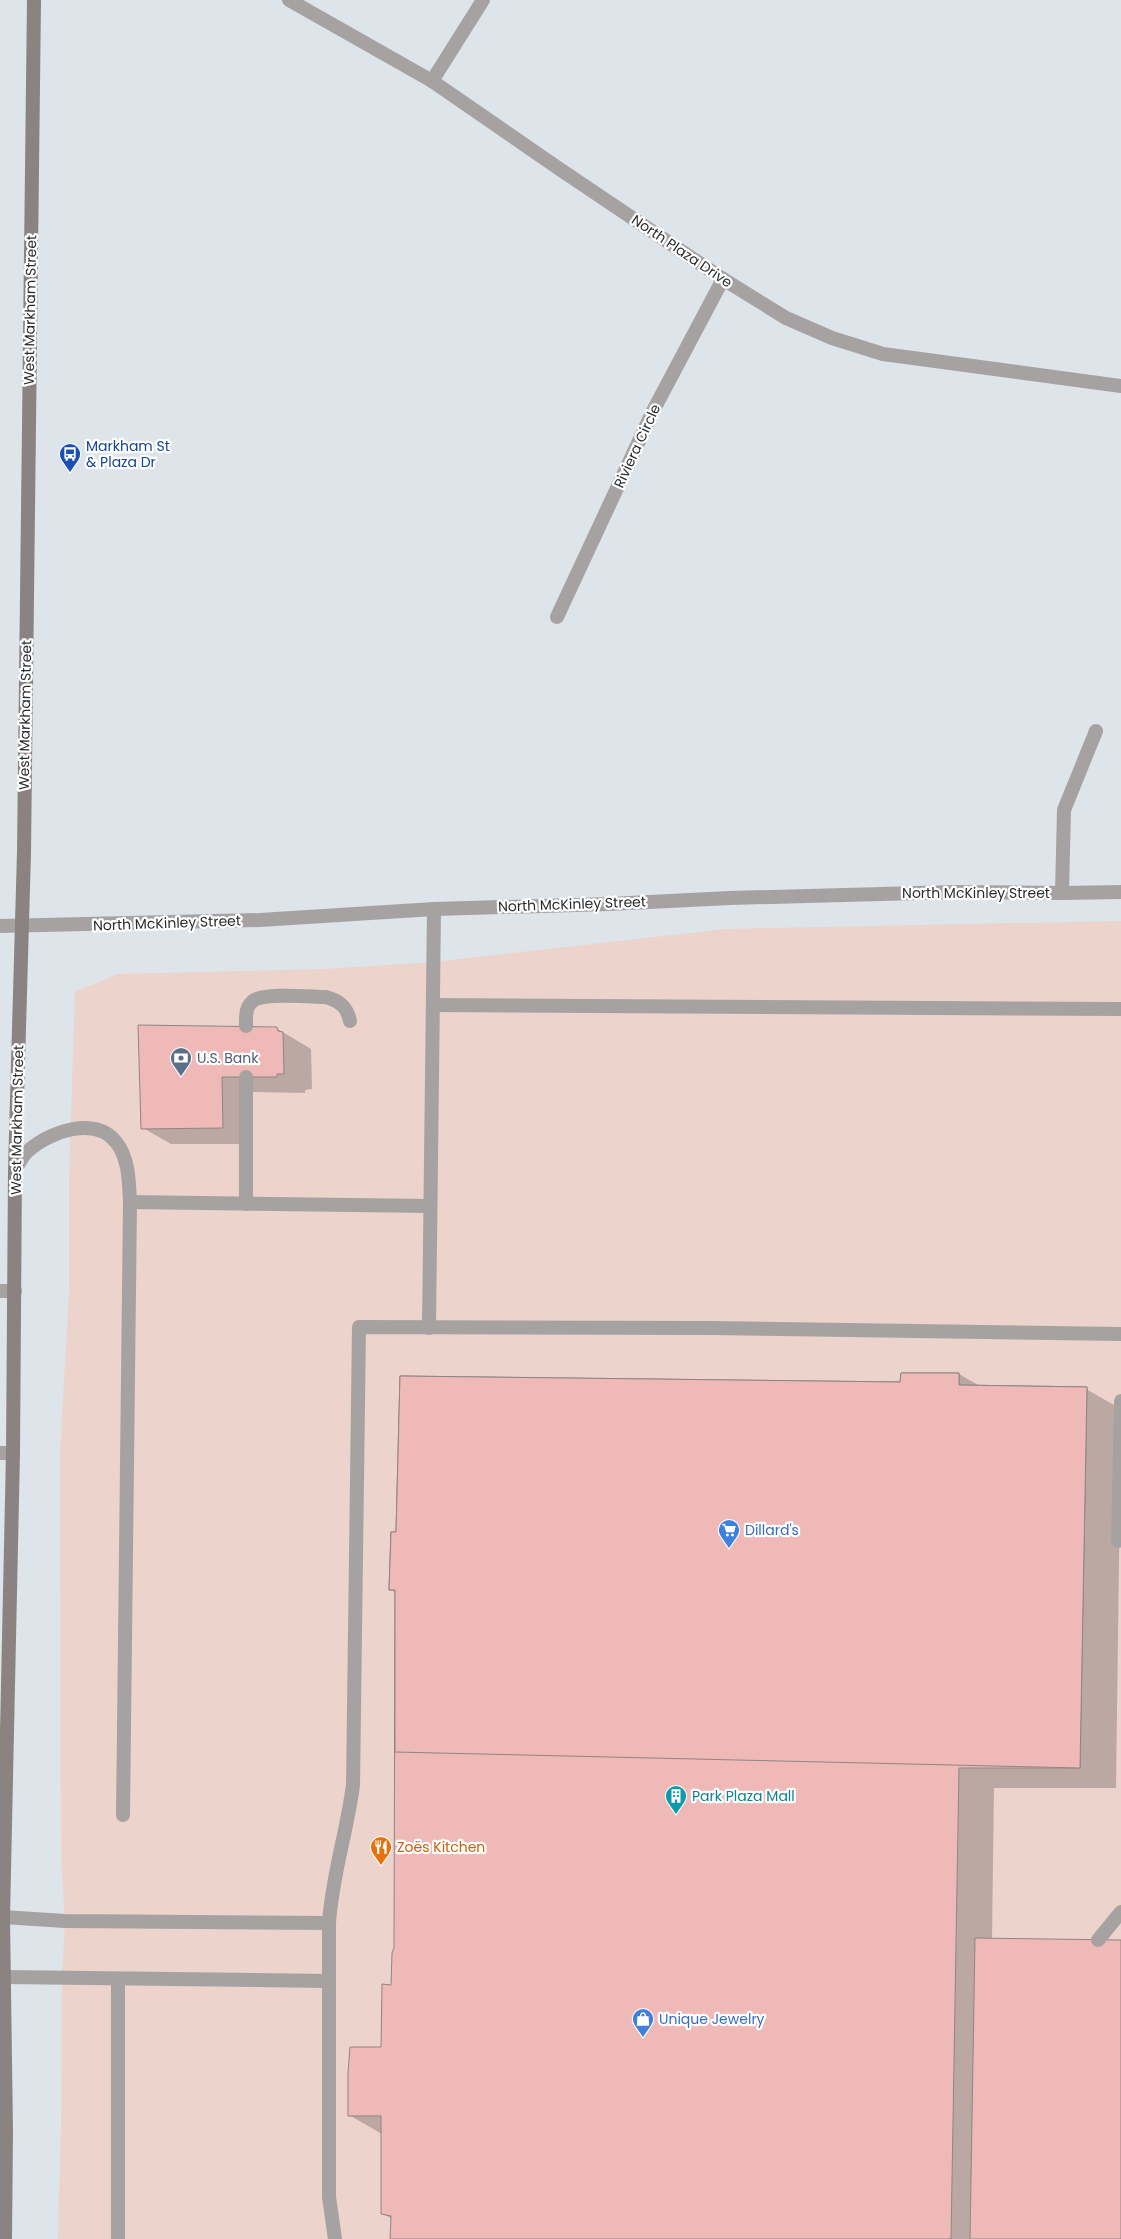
<svg xmlns="http://www.w3.org/2000/svg" width="1121" height="2239" viewBox="0 0 1121 2239" font-family="Poppins,sans-serif">
	<style>
		.commercial { fill: #ecd3cb }
		.shadow { fill: #0003 }
		.building { fill: #eeb9b7; stroke: #8f8585 }
		.lines { fill: none; stroke-linecap: round; stroke-linejoin: round }
		.service { stroke: #a7a2a2; stroke-width: 14 }
		.minor { stroke: #a7a2a2; stroke-width: 14 }
		.secondary { stroke: #8a8382; stroke-width: 14 }
		.labels { text-anchor: middle; dominant-baseline: central; stroke-width: 4.5; stroke-linejoin: round; paint-order: stroke }
		.street-label { font-size: 14px; fill: #292c2e; stroke: #fff }
		.transit-label { font-size: 14px; fill: #164399; stroke: #fff; text-anchor: start }
		.service-label { font-size: 14px; fill: #4e5e75; stroke: #fff; text-anchor: start }
		.shop-label { font-size: 14px; fill: #366cbe; stroke: #fff; text-anchor: start }
		.culture-label { font-size: 14px; fill: #0d838f; stroke: #fff; text-anchor: start }
		.food-label { font-size: 14px; fill: #c56008; stroke: #fff; text-anchor: start }
	</style>
	<rect width="100%" height="100%" fill="#dde4ea"/>
	<path class="commercial" d="M 1121,921 L 1121,2239 L 58,2239 L 61,2127 L 62,1979 L 65,1921 L 61,1855 L 60,1453 L 69,1294 L 69,1178 L 75,992 L 118,974 L 324,969 L 433,962 L 726,929 Z"/>
	<g class="shadow">
		<path d="M 276,1028 L 311,1049 L 312,1089 L 305,1090 L 305,1093 L 250,1092 L 250,1144 L 171,1144 L 143,1128 Z"/>
		<path d="M 959,1374 L 980,1386 L 1086,1389 L 1121,1409 L 1116,1788 L 994,1788 L 992,1939 L 1121,1940 L 1121,2239 L 392,2239 L 392,2219 L 382,2213 L 382,2134 L 349,2115 L 382,2048 L 392,1986 L 396,1948 L 396,1593 L 390,1589 L 901,1383 Z"/>
	</g>
	<g class="building">
		<path d="M 138,1025 L 277,1027 L 278,1031 L 283,1032 L 284,1074 L 277,1074 L 277,1077 L 222,1077 L 223,1128 L 141,1129 Z"/>
		<path d="M 901,1373 L 959,1373 L 959,1385 L 1087,1387 L 1080,1768 L 959,1768 L 951,2239 L 390,2239 L 391,2216 L 381,2214 L 381,2116 L 348,2116 L 348,2073 L 350,2047 L 381,2047 L 382,1984 L 391,1985 L 392,1953 L 394,1948 L 395,1590 L 389,1590 L 391,1532 L 396,1532 L 400,1376 L 900,1382 Z"/>
		<path d="M 901,1373 L 959,1373 L 959,1385 L 1087,1387 L 1080,1768 L 395,1752 L 395,1590 L 389,1590 L 391,1532 L 396,1532 L 400,1376 L 900,1382 Z"/>
		<path d="M 975,1938 L 1121,1940 L 1121,2239 L 970,2239 Z"/>
	</g>
	<g class="lines">
		<g class="service">
			<path d="M 1062,893 L 1064,810 L 1096,731"/>
			<path d="M 433,1005 L 1121,1009"/>
			<path d="M 246,1026 C 246,1017 245,1007 253,1001 C 264,992 311,997 326,997 C 340,1001 347,1007 350,1021"/>
			<path d="M 246,1077 L 246,1204"/>
			<path d="M 15,1170 C 19,1163 23,1155 28,1151 C 49,1132 95,1115 116,1142 C 129,1158 129,1182 130,1202 L 123,1815"/>
			<path d="M 130,1202 L 430,1206"/>
			<path d="M 0,1291 L 15,1291"/>
			<path d="M 429,1328 L 434,909"/>
			<path d="M 0,1453 L 13,1453"/>
			<path d="M 1118,1541 L 1121,1401"/>
			<path d="M 3,1917 L 65,1921 L 329,1923"/>
			<path d="M 1098,1940 L 1121,1912"/>
			<path d="M 4,1977 L 329,1981"/>
			<path d="M 118,2239 L 118,1979"/>
			<path d="M 335,2239 L 329,2197 L 329,1923 C 332,1876 347,1832 353,1785 L 359,1327 L 711,1328 L 1121,1334"/>
		</g>
		<g class="minor">
			<path d="M 289,0 L 432,81 L 561,170 L 723,279 L 786,318 L 832,338 L 883,354 L 1121,386"/>
			<path d="M 432,81 L 483,0"/>
			<path d="M 557,617 L 653,411 L 723,279"/>
			<path d="M 0,926 L 260,920 L 434,909 L 609,904 L 730,898 L 955,892 L 1062,893 L 1121,892"/>
		</g>
		<path class="secondary" d="M 5,2239 L 6,2132 L 3,1917 L 13,1453 L 15,1170 L 24,852 L 34,0"/>
	</g>
	<defs>
		<g id="bus-pin" transform="scale(1.125)"><path d="M0 17L-7.5 6A9.5 9.5 0 1 1 7.5 6Z" fill="#1a4fb4" stroke="#fff"/><path d="M-5-6H5V4H4V6H2V4H-2V6H-4V4H-5ZM-3.5-4V0h7V-4ZM-3.5 1.2v1.5H-2V1.2ZM2 1.2v1.5H3.5V1.2Z" fill="#fff"/></g>
		<g id="bank-pin" transform="scale(1.125)"><path d="M0 17L-7.5 6A9.5 9.5 0 1 1 7.5 6Z" fill="#5c6f8a" stroke="#fff"/><path d="M-6-4H6V4H-6ZM0-2.3a2.3 2.3 0 1 0 0 4.6a2.3 2.3 0 1 0 0-4.6Z" fill="#fff"/></g>
		<g id="supermarket-pin" transform="scale(1.125)"><path d="M0 17L-7.5 6A9.5 9.5 0 1 1 7.5 6Z" fill="#3f7fe0" stroke="#fff"/><path d="M-6-5.5h2.5l.6 2H6L4.5 2H-2.5L-4.4-4H-6ZM-1.5 3.2a1.3 1.3 0 1 0 .1 0ZM3 3.2a1.3 1.3 0 1 0 .1 0Z" fill="#fff"/></g>
		<g id="building-pin" transform="scale(1.125)"><path d="M0 17L-7.5 6A9.5 9.5 0 1 1 7.5 6Z" fill="#0f9aa8" stroke="#fff"/><path d="M-4-6H4V6H1V3H-1V6H-4ZM-2.5-4.3h1.7v1.8h-1.7ZM.8-4.3h1.7v1.8H.8ZM-2.5-1h1.7V.8h-1.7ZM.8-1h1.7V.8H.8Z" fill="#fff"/></g>
		<g id="restaurant-pin" transform="scale(1.125)"><path d="M0 17L-7.5 6A9.5 9.5 0 1 1 7.5 6Z" fill="#e8710a" stroke="#fff"/><path d="M-5-6h1v4h1v-4h1v4h1v-4h1v5L-1.5 .5V6h-2V.5L-5-1ZM5-6V6H3V1.5H1.5Q1.5-4 5-6Z" fill="#fff"/></g>
		<g id="shop-pin" transform="scale(1.125)"><path d="M0 17L-7.5 6A9.5 9.5 0 1 1 7.5 6Z" fill="#3f7fe0" stroke="#fff"/><path d="M-5-2.5h2.3a2.7 3.5 0 0 1 5.4 0H5L5.5 6h-11ZM-1.5-2.5h3a1.5 2.3 0 0 0-3 0Z" fill="#fff"/></g>
	</defs>
	<g fill-rule="evenodd">
		<use href="#bus-pin" x="70" y="454"/>
		<use href="#bank-pin" x="181" y="1058"/>
		<use href="#supermarket-pin" x="729" y="1530"/>
		<use href="#building-pin" x="676" y="1796"/>
		<use href="#restaurant-pin" x="381" y="1847"/>
		<use href="#shop-pin" x="643" y="2019"/>
	</g>
	<g class="labels">
		<g class="street-label">
			<text transform="translate(682 251) rotate(34)">North Plaza Drive</text>
			<text transform="translate(30 310) rotate(-89)">West Markham Street</text>
			<text transform="translate(637 446) rotate(-65)">Riviera Circle</text>
			<text transform="translate(25 715) rotate(-89)">West Markham Street</text>
			<text x="976" y="893">North McKinley Street</text>
			<text transform="translate(572 904) rotate(-2)">North McKinley Street</text>
			<text transform="translate(167 923) rotate(-2)">North McKinley Street</text>
			<text transform="translate(17 1120) rotate(-89)">West Markham Street</text>
		</g>
		<g class="transit-label">
			<text x="86" y="446">Markham St<tspan x="86" dy="16">&amp; Plaza Dr</tspan></text>
		</g>
		<g class="service-label">
			<text x="197" y="1058">U.S. Bank</text>
		</g>
		<g class="shop-label">
			<text x="745" y="1530">Dillard's</text>
			<text x="659" y="2019">Unique Jewelry</text>
		</g>
		<g class="culture-label">
			<text x="692" y="1796">Park Plaza Mall</text>
		</g>
		<g class="food-label">
			<text x="397" y="1847">Zoës Kitchen</text>
		</g>
	</g>
</svg>
